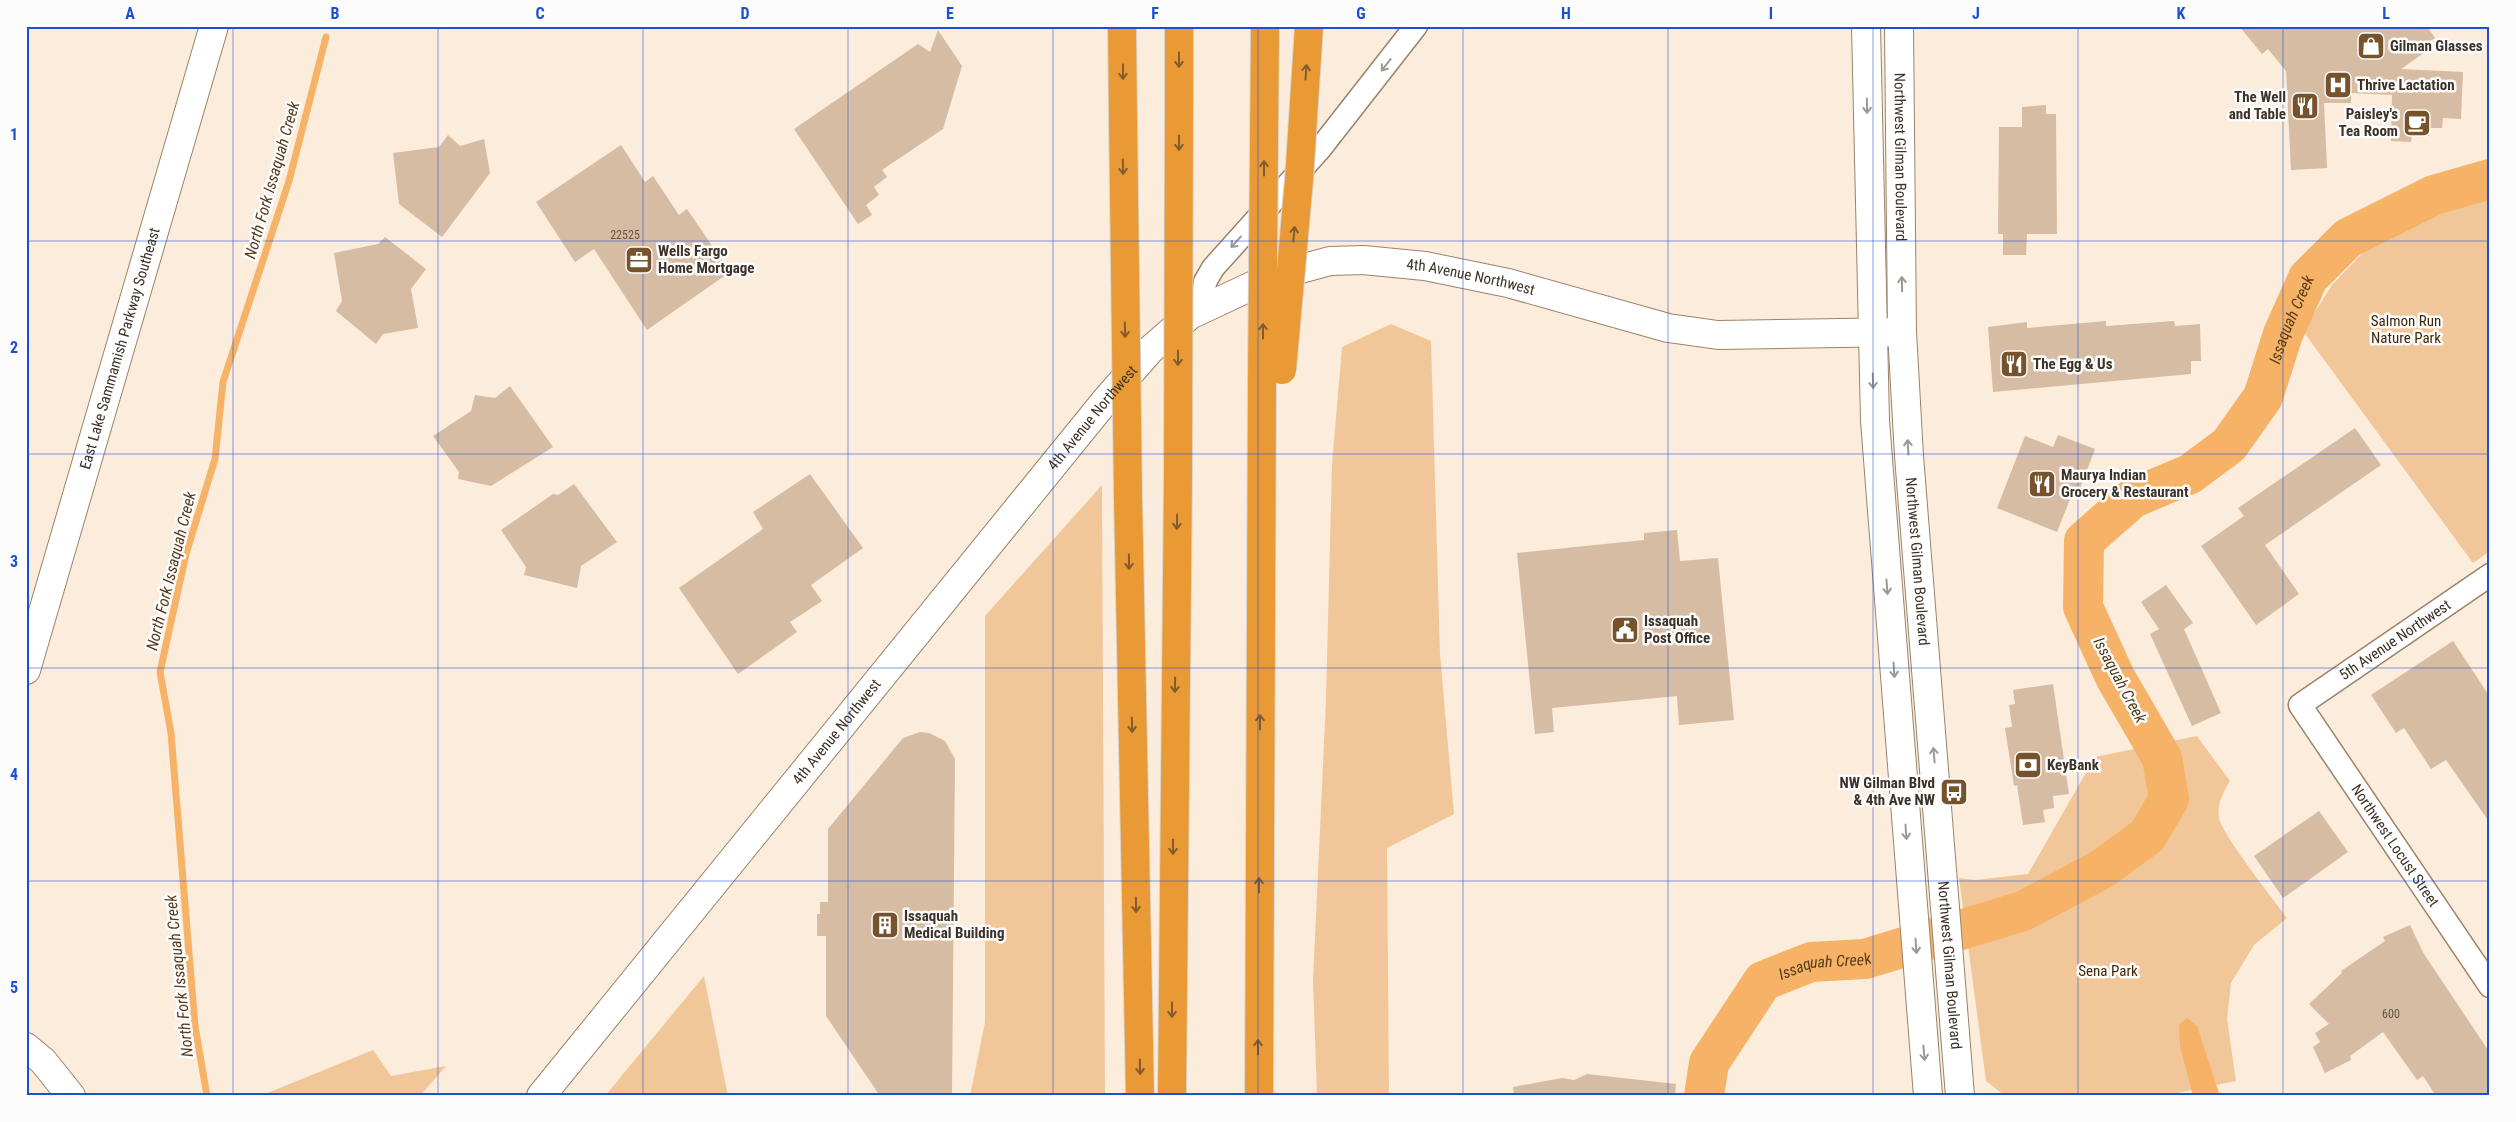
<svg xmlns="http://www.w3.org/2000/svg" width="2516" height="1122" viewBox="0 0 2516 1122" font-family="'Roboto Condensed',sans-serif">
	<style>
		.green { fill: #f1c79a }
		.water { fill: #f6b267 }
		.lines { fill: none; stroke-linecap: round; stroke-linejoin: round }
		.stream { stroke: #f6b267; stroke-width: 7 }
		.river { stroke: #f6b267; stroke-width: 40 }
		.building { fill: #d6bca2 }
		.minor-casing { stroke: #9b836a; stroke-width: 25 }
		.tertiary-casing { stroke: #9b836a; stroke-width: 30 }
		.secondary-casing { stroke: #9b836a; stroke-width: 30 }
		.motorway-casing { stroke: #d8d6d4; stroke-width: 30 }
		.minor { stroke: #fff; stroke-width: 22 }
		.tertiary { stroke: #fff; stroke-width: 28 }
		.secondary { stroke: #fff; stroke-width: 28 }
		.motorway { stroke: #ea9a35; stroke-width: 28 }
		.motorway-bridge-casing { stroke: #d8d6d4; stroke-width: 30; stroke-linecap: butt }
		.motorway-bridge { stroke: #ea9a35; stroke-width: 28 }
		.oneway { stroke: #825c2d }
		.oneway2 { stroke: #9e9894 }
		.grid { fill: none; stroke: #1d4ed8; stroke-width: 1; stroke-opacity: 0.55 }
		.labels { text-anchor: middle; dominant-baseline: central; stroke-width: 5; stroke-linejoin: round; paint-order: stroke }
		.number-label { font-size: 12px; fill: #625446 }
		.poi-label { font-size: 15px; font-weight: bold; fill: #3c3228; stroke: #fcfcfc; text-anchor: start }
		.street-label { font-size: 15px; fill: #3c3228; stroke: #fcfcfc }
		.park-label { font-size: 15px; fill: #422706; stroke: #fcfcfc }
		.water-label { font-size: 16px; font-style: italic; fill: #563a1b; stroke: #fcfcfc }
		.neatline { fill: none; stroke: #1d4ed8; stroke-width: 2 }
		.grid-label { font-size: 16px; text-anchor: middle; font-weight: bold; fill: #1d4ed8 }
	</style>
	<rect width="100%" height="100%" fill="#fcecdc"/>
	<g class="green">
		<path d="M 2490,191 L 2490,551 L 2473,563 L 2303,331 L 2332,285 L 2373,242 L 2434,207 Z"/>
		<path d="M 1391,324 L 1431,341 L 1440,654 L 1454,814 L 1387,848 L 1389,1096 L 1317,1096 L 1313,980 L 1326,700 L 1332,464 L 1342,347 Z"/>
		<path d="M 1102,485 L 1105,1096 L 970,1096 L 985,1022 L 985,616 Z"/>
		<path d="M 2197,736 L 2230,781 C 2223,793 2217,803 2219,818 C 2223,836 2274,900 2287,918 L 2254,945 L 2231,983 L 2227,1019 L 2236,1081 L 2162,1096 L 2005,1096 L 1986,1081 L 1959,878 L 1975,880 L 2028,874 L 2095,757 Z"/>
		<path d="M 704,976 L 728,1096 L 605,1096 Z"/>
		<path d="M 373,1050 L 391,1076 L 446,1066 L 420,1096 L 260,1096 Z"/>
	</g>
	<path class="water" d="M 2187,1018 L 2197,1026 L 2220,1096 L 2193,1096 L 2180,1046 L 2179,1025 Z"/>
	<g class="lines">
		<path class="stream" d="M 207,1096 L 195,1026 L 171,733 L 160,672 L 186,554 L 215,459 L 223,382 L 289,181 L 326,37"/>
		<path class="river" id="s1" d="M 1704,1096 L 1709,1063 L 1763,981 L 1811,962 L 1865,959 L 2023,911 L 2102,869 L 2147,836 L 2169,799 L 2162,758 L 2115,677 L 2083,607 L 2084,541 L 2133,498 L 2190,474 L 2229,445 L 2263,397 L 2283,334 L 2308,278 L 2348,238 L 2434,195 L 2490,179"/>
	</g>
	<g class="building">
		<path d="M 2239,26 L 2427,26 L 2435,38 L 2424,45 L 2428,50 L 2401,69 L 2463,72 L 2461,119 L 2443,118 L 2442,128 L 2429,128 L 2429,136 L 2412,135 L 2411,142 L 2391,141 L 2392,95 L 2351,93 L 2351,103 L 2324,103 L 2327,168 L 2291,170 L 2286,71 L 2268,49 L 2262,54 Z"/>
		<path d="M 938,30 L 962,66 L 943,129 L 882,170 L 887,177 L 874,187 L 879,195 L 866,205 L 872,215 L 858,224 L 794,129 L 918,44 L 930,52 Z"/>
		<path d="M 2046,105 L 2046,114 L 2056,114 L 2057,234 L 2027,234 L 2026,255 L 2003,255 L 2003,234 L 1998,234 L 1999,127 L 2022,127 L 2022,107 Z"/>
		<path d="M 448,135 L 460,146 L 484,139 L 490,173 L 442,237 L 399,204 L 393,153 L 439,147 Z"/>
		<path d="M 621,145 L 645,182 L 653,176 L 679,215 L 687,209 L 730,272 L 647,330 L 594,249 L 575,262 L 536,202 Z"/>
		<path d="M 385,237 L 426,269 L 411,289 L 418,328 L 383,334 L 376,344 L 336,311 L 342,301 L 334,253 L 378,244 Z"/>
		<path d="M 2106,321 L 2106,326 L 2174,321 L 2175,326 L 2200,324 L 2201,361 L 2191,361 L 2191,374 L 1993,392 L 1988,327 L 2027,322 L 2027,328 Z"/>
		<path d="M 510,386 L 553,447 L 491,486 L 458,479 L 459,472 L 433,436 L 471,411 L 475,395 L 495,398 Z"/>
		<path d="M 2355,428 L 2381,465 L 2265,545 L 2299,594 L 2256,625 L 2201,546 L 2244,516 L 2238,508 Z"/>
		<path d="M 2058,435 L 2095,449 L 2079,491 L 2074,489 L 2057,532 L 1997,508 L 2025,436 L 2053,447 Z"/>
		<path d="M 810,474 L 863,548 L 811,585 L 822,601 L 790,622 L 797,632 L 738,674 L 679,588 L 763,529 L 753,512 Z"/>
		<path d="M 574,484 L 617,542 L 581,566 L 577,588 L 524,575 L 526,567 L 501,530 L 553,494 L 558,495 Z"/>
		<path d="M 1677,530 L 1680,561 L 1718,558 L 1734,720 L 1679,725 L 1677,696 L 1552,708 L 1554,732 L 1535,734 L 1517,553 L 1644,540 L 1644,533 Z"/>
		<path d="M 2166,585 L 2193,623 L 2184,629 L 2221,713 L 2192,726 L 2150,634 L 2159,629 L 2141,602 Z"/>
		<path d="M 2453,641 L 2490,697 L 2490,823 L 2446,760 L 2431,769 L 2404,728 L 2396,733 L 2371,695 Z"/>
		<path d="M 2053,684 L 2069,794 L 2053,796 L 2054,808 L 2043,810 L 2045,822 L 2023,825 L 2017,785 L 2014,786 L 2005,728 L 2012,727 L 2009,705 L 2015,704 L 2013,690 Z"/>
		<path d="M 920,732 L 929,733 L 945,741 L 955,759 L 952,1096 L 880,1096 L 826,1016 L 826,936 L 817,936 L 817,914 L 820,914 L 820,902 L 828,902 L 828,829 L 903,738 Z"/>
		<path d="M 2319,811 L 2348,852 L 2283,898 L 2254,856 Z"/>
		<path d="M 2410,925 L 2424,954 L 2490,1053 L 2490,1096 L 2436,1096 L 2423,1076 L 2417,1080 L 2383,1032 L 2350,1056 L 2351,1060 L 2325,1073 L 2313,1047 L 2320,1042 L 2315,1033 L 2329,1024 L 2309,1004 L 2342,973 L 2341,971 L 2385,941 L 2383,937 Z"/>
		<path d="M 1587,1074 L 1676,1084 L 1675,1096 L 1514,1096 L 1513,1087 L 1562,1078 L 1574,1080 Z"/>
	</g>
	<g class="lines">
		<g class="minor-casing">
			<g id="minor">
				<path d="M 1202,309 L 1205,282 L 1213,268 L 1319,150 L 1416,26"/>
				<path id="s2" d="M 2490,575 L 2300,705 L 2490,986"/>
			</g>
		</g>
		<g class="tertiary-casing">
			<g id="tertiary">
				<path d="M 1866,26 L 1875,421 L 1928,1096"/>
				<path id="s3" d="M 1899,26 L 1902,332 L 1909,456 L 1960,1096"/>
				<path id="s4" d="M 541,1096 L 1106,400 L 1150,350 L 1190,315 L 1271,277 L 1330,261 L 1363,260 L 1425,266 L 1508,283 L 1668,328 L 1718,335 L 1902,332"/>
			</g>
		</g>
		<g class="secondary-casing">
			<g id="secondary">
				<path id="s5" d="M 26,670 L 214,26"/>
				<path d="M 26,1047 L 43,1061 L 71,1096"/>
			</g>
		</g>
		<g class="motorway-casing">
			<g id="motorway">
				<path d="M 1122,26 L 1123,119"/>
				<path d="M 1179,94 L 1179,26"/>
				<path d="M 1128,496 L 1140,1096"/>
				<path d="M 1172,1096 L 1178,474"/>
				<path d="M 1259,1096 L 1262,380"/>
			</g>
		</g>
		<use href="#minor" class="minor"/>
		<use href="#tertiary" class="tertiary"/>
		<use href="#secondary" class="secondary"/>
		<use href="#motorway" class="motorway"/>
		<g class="motorway-bridge-casing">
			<g id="motorway-bridge">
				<path d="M 1123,119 L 1128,496"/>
				<path d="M 1282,370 L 1299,180 L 1309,26"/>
				<path d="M 1262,380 L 1265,26"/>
				<path d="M 1178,474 L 1179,94"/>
			</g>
		</g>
		<use href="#motorway-bridge" class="motorway-bridge"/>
	</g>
	<defs><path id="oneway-shaft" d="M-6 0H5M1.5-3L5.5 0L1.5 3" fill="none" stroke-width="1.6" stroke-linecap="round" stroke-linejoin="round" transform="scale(1.25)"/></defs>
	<g class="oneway">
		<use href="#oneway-shaft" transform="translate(1179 60) rotate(90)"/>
		<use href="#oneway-shaft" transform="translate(1123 72) rotate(90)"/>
		<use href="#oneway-shaft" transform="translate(1306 72) rotate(-86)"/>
		<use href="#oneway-shaft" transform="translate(1179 143) rotate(90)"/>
		<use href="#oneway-shaft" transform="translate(1123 167) rotate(89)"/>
		<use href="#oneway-shaft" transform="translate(1264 168) rotate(-90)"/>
		<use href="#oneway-shaft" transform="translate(1294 234) rotate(-85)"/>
		<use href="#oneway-shaft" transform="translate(1125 330) rotate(89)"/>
		<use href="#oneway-shaft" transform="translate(1263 331) rotate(-90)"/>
		<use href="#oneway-shaft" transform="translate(1178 358) rotate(90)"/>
		<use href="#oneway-shaft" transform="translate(1177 522) rotate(91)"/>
		<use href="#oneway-shaft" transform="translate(1129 562) rotate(89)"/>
		<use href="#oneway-shaft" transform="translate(1175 685) rotate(91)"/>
		<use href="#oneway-shaft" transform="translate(1260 722) rotate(-90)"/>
		<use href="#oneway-shaft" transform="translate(1132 725) rotate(89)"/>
		<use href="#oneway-shaft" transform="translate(1173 847) rotate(90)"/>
		<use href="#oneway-shaft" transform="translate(1259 885) rotate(-90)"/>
		<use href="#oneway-shaft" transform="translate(1136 905) rotate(89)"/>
		<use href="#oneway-shaft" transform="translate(1172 1010) rotate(90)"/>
		<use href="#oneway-shaft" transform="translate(1258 1047) rotate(-90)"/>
		<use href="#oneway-shaft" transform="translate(1140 1067) rotate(89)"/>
	</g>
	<g class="oneway2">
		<use href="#oneway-shaft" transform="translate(1386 65) rotate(128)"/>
		<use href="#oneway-shaft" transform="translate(1867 106) rotate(89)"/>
		<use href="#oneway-shaft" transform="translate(1236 242) rotate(132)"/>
		<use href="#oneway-shaft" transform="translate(1902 284) rotate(-91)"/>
		<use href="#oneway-shaft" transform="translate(1873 381) rotate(88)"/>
		<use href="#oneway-shaft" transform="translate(1908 447) rotate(-93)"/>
		<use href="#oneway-shaft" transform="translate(1887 587) rotate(86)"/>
		<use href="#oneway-shaft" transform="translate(1894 670) rotate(86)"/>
		<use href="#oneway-shaft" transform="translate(1934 755) rotate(-95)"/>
		<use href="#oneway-shaft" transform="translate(1906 832) rotate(86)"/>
		<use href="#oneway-shaft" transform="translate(1916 946) rotate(86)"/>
		<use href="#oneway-shaft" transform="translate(1924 1053) rotate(85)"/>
	</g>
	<path class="grid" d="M 233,26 L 233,1096M 438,26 L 438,1096M 643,26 L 643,1096M 848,26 L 848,1096M 1053,26 L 1053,1096M 1258,26 L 1258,1096M 1463,26 L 1463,1096M 1668,26 L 1668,1096M 1873,26 L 1873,1096M 2078,26 L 2078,1096M 2283,26 L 2283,1096M 26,241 L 2490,241M 26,454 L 2490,454M 26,668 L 2490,668M 26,881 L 2490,881"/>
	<defs>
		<g id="shop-square" transform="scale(1.4375)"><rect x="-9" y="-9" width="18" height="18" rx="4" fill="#76532c" stroke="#fcfcfc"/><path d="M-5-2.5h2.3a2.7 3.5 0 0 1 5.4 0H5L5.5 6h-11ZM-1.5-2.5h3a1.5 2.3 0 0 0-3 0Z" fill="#fff"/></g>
		<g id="hospital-square" transform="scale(1.4375)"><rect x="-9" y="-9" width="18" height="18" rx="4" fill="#76532c" stroke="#fcfcfc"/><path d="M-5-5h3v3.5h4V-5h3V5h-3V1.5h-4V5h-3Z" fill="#fff"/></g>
		<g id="restaurant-square" transform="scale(1.4375)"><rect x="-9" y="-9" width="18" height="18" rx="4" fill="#76532c" stroke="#fcfcfc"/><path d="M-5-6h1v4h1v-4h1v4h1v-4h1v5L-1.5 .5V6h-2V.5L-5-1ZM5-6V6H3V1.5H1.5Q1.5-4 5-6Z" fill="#fff"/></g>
		<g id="cafe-square" transform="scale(1.4375)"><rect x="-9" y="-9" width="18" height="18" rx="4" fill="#76532c" stroke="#fcfcfc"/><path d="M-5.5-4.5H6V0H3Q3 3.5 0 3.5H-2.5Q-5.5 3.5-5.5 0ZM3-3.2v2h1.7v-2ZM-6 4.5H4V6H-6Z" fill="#fff"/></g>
		<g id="office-square" transform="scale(1.4375)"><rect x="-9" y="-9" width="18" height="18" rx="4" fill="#76532c" stroke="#fcfcfc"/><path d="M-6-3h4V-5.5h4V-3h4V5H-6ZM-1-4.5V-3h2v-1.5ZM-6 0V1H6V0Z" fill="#fff"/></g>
		<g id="civic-square" transform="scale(1.4375)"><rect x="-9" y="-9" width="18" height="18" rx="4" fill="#76532c" stroke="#fcfcfc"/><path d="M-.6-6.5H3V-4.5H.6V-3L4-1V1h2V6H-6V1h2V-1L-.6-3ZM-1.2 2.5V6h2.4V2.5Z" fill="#fff"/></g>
		<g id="bank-square" transform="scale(1.4375)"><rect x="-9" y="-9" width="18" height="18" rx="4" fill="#76532c" stroke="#fcfcfc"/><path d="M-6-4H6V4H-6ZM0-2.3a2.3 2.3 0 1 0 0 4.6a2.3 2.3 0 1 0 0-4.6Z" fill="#fff"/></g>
		<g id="bus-square" transform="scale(1.4375)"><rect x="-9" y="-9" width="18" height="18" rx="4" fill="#76532c" stroke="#fcfcfc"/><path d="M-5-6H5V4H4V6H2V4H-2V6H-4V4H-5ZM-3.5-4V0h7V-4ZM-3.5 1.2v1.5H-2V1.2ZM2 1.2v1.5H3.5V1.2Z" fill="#fff"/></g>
		<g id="building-square" transform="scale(1.4375)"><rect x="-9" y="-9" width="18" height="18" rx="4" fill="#76532c" stroke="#fcfcfc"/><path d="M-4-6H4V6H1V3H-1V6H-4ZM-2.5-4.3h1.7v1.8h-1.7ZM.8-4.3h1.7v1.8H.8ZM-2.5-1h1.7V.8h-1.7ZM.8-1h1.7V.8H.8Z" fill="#fff"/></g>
	</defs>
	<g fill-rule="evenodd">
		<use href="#shop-square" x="2371" y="46"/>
		<use href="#hospital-square" x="2338" y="85"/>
		<use href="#restaurant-square" x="2305" y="106"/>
		<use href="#cafe-square" x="2417" y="123"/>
		<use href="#office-square" x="639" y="260"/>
		<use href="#restaurant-square" x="2014" y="364"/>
		<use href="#restaurant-square" x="2042" y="484"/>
		<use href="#civic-square" x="1625" y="630"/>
		<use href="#bank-square" x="2028" y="765"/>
		<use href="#bus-square" x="1954" y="792"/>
		<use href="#building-square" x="885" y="925"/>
	</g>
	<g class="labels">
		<g class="number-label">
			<text x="625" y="235">22525</text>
			<text x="2391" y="1014">600</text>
		</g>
		<g class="poi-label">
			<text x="2390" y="46">Gilman Glasses</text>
			<text x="2357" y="85">Thrive Lactation</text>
			<text x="2286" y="97" text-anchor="end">The Well<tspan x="2286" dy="17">and Table</tspan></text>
			<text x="2398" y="114" text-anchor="end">Paisley's<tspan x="2398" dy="17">Tea Room</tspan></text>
			<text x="658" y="251">Wells Fargo<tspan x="658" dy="17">Home Mortgage</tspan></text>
			<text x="2033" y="364">The Egg &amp; Us</text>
			<text x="2061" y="475">Maurya Indian<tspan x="2061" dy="17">Grocery &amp; Restaurant</tspan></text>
			<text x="1644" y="621">Issaquah<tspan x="1644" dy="17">Post Office</tspan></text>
			<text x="2047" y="765">KeyBank</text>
			<text x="1935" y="783" text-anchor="end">NW Gilman Blvd<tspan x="1935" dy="17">&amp; 4th Ave NW</tspan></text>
			<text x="904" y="916">Issaquah<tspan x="904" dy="17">Medical Building</tspan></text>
		</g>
		<g class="street-label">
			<text stroke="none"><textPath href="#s3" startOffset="131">Northwest Gilman Boulevard</textPath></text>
			<text stroke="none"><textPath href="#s4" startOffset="1309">4th Avenue Northwest</textPath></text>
			<text stroke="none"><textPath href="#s5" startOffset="335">East Lake Sammamish Parkway Southeast</textPath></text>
			<text stroke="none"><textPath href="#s4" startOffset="874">4th Avenue Northwest</textPath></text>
			<text stroke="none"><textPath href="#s3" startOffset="536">Northwest Gilman Boulevard</textPath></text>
			<text transform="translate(2395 640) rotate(-34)">5th Avenue Northwest</text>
			<text stroke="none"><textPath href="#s4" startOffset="469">4th Avenue Northwest</textPath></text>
			<text stroke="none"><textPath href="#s2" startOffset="400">Northwest Locust Street</textPath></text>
			<text stroke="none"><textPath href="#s3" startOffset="941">Northwest Gilman Boulevard</textPath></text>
		</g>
		<g class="park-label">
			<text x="2406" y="321">Salmon Run<tspan x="2406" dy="17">Nature Park</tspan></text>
			<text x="2108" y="971">Sena Park</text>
		</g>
		<g class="water-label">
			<text transform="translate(272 180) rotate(-74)">North Fork Issaquah Creek</text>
			<text stroke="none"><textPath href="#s1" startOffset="1186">Issaquah Creek</textPath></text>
			<text transform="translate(171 571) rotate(-76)">North Fork Issaquah Creek</text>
			<text transform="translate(2120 680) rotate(62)">Issaquah Creek</text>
			<text stroke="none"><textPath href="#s1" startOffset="196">Issaquah Creek</textPath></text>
			<text transform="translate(179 976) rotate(-96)">North Fork Issaquah Creek</text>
		</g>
	</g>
	<rect width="2516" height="1122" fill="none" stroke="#fcfcfc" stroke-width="55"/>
	<rect x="28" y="28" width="2460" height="1066" class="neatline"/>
	<g class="grid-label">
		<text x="130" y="19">A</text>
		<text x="335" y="19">B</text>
		<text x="540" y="19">C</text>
		<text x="745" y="19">D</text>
		<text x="950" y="19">E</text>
		<text x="1155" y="19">F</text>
		<text x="1361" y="19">G</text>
		<text x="1566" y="19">H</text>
		<text x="1771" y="19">I</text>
		<text x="1976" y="19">J</text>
		<text x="2181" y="19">K</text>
		<text x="2386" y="19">L</text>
		<text x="14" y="140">1</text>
		<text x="14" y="353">2</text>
		<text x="14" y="567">3</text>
		<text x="14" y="780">4</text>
		<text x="14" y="993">5</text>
	</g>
</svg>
